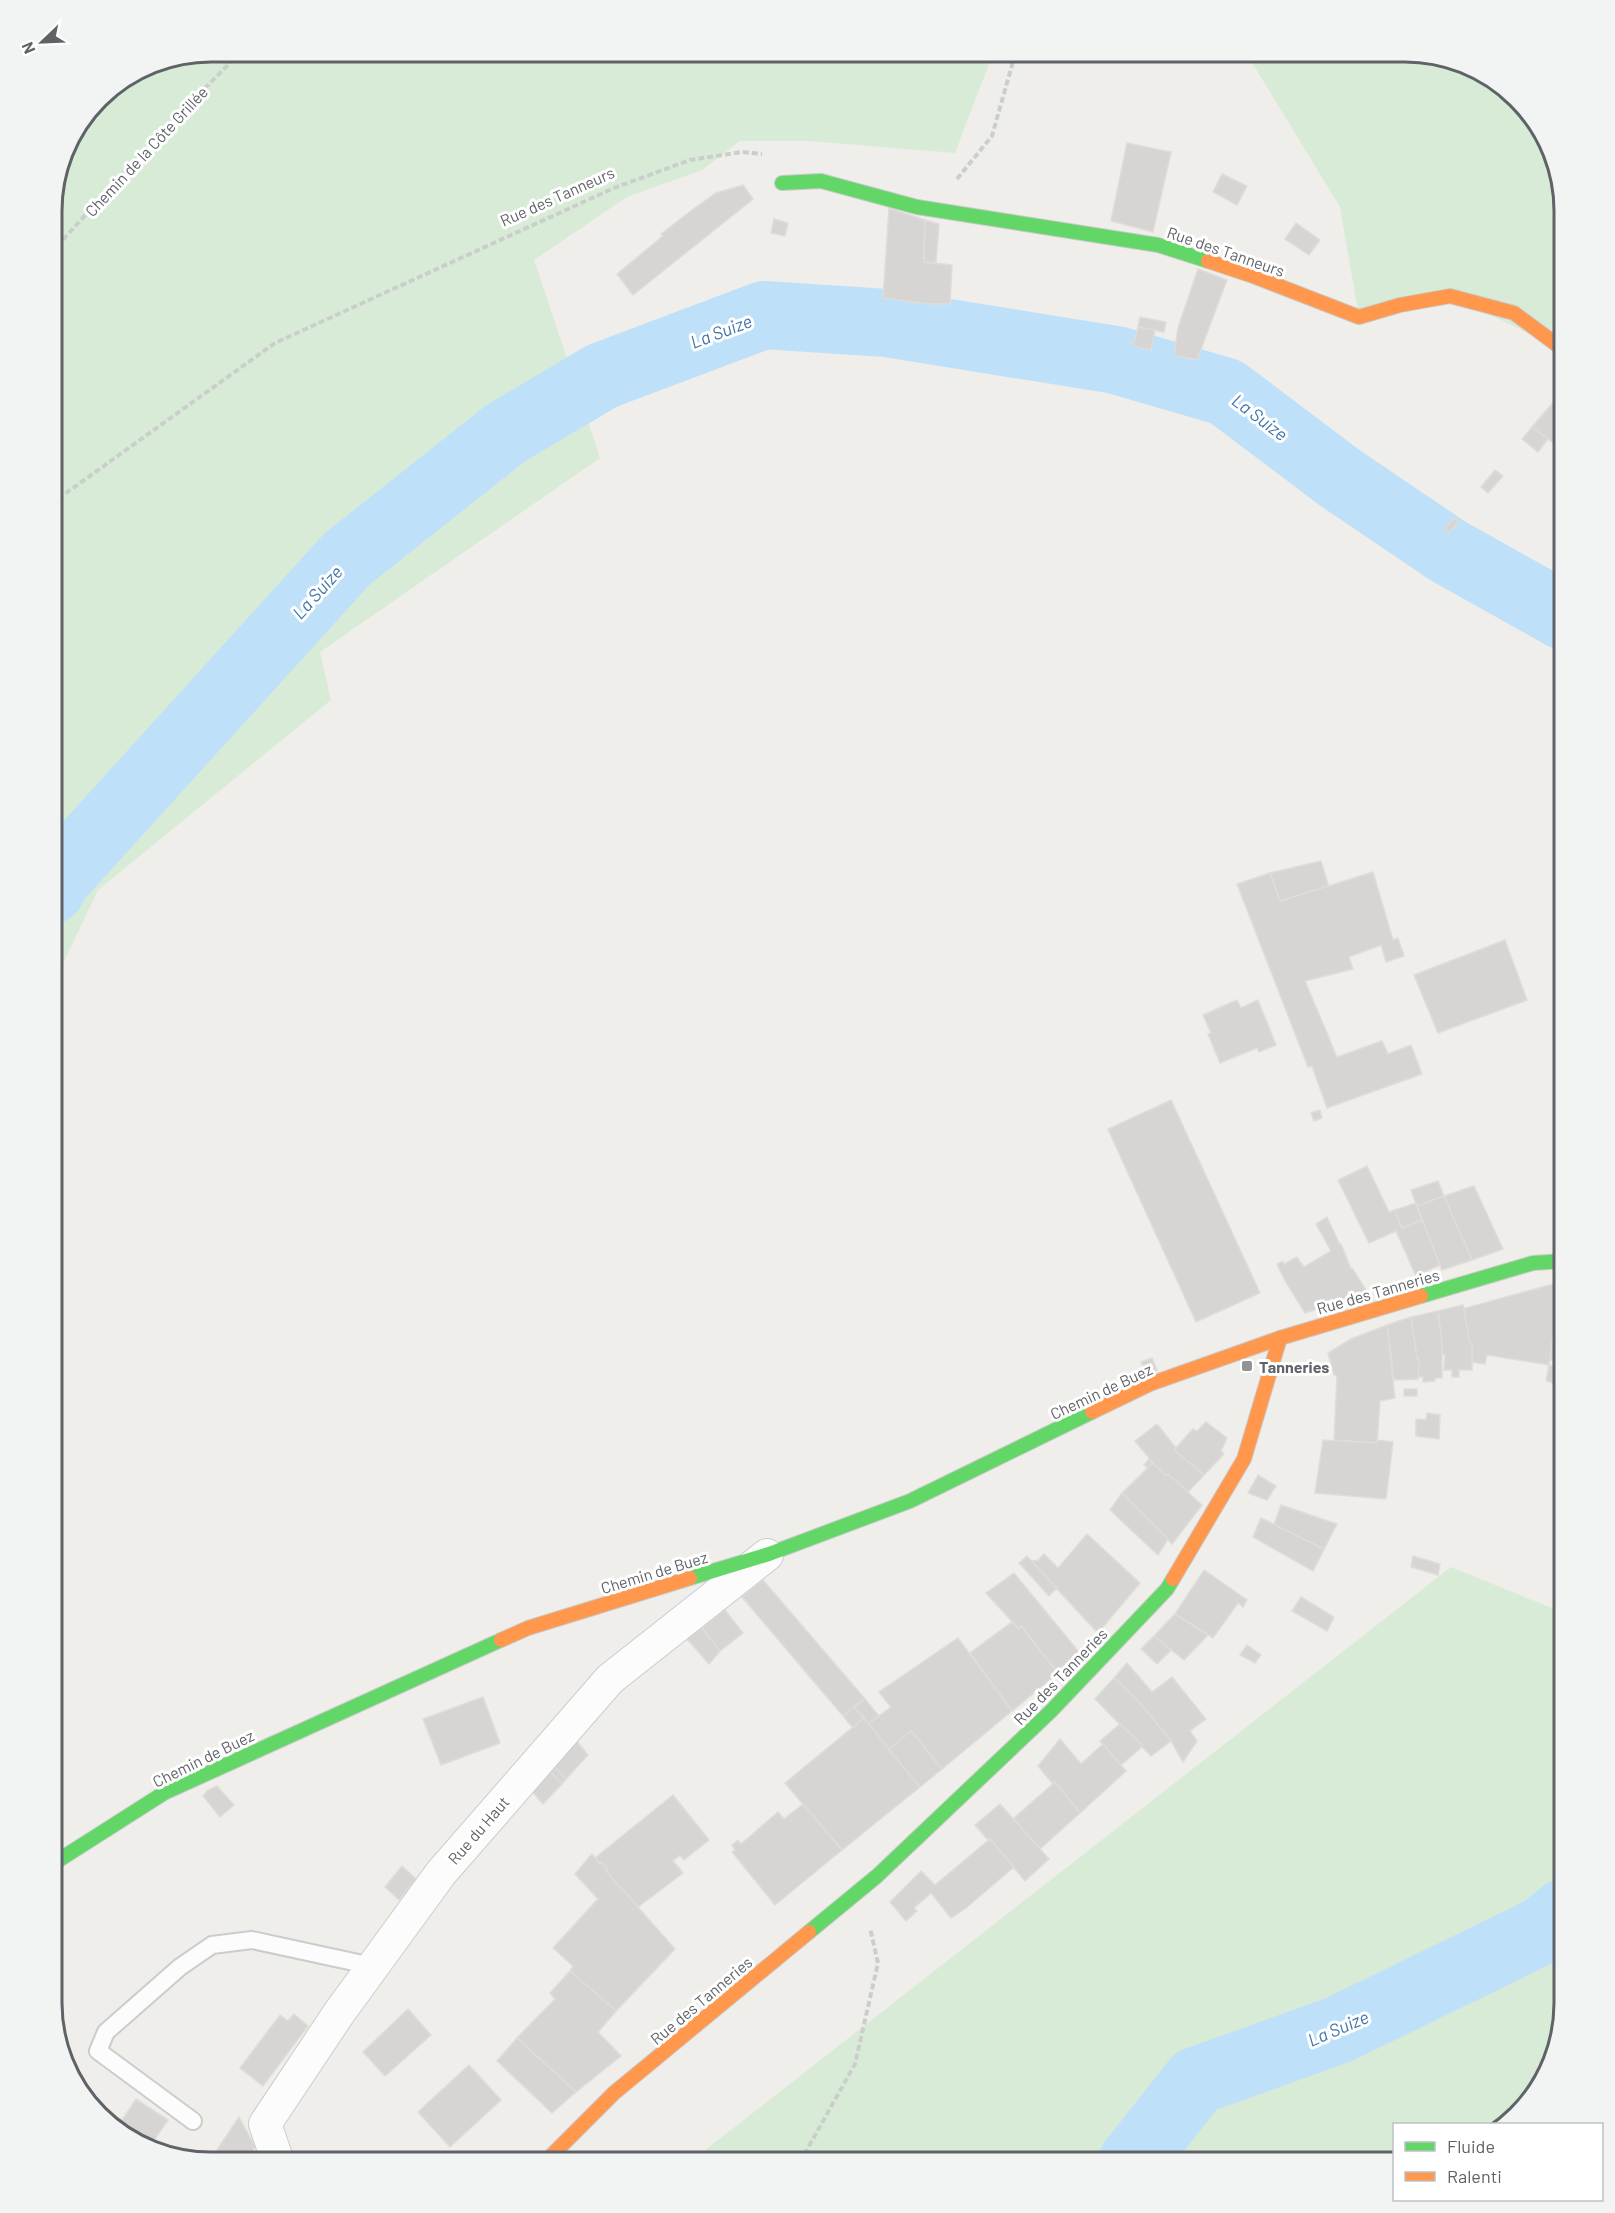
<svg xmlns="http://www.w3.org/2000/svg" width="1615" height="2213" viewBox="0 0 1615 2213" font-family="Barlow,sans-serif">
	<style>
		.green { fill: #d8ebd6 }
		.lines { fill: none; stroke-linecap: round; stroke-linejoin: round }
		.river { stroke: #bfe0f9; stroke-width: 68 }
		.building { fill: #d6d5d3; stroke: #deddd9; stroke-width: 1.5 }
		.lane-casing { stroke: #cbcccc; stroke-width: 20 }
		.street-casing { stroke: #cbcccc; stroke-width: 34 }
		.fast-casing { stroke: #cacacb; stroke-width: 16 }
		.slow-casing { stroke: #cacacb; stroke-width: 16 }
		.path { stroke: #cacfcc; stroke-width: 4; stroke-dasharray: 6 3; stroke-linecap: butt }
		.lane { stroke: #fdfcfc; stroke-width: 16 }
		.street { stroke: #fdfcfc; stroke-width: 32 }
		.fast { stroke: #63d668; stroke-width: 14 }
		.slow { stroke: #ff974d; stroke-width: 14 }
		.poi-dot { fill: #919496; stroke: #fff; stroke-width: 2 }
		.labels { text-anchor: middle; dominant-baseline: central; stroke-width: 6; stroke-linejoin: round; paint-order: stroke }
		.street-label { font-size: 16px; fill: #5f6368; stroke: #fff }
		.poi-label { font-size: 16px; font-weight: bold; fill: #5f6368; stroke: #fff; text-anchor: start }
		.water-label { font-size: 18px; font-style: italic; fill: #4174aa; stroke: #fff }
		.rim { fill: none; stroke: #5f6368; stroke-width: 3 }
	</style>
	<rect width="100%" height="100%" fill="#efeeea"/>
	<g class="green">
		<path d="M 211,51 L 994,51 L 955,153 L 810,141 L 740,141 L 702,170 L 627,197 L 534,260 L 600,458 L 320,652 L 331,700 L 98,890 L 51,989 L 51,200 L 68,140 L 105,91 L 150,63 Z"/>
		<path d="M 1245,51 L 1414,51 L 1484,73 L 1542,131 L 1564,211 L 1564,350 L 1450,296 L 1359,317 L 1340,207 Z"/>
		<path d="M 1451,1567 L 1564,1613 L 1564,2003 L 1542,2082 L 1500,2124 L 1394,2124 L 1394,2162 L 690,2162 Z"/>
	</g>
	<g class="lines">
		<g class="river">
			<path d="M 51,890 L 56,880 L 347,559 L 506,433 L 602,376 L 764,315 L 886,323 L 1116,360 L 1226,392 L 1340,478 L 1448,551 L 1564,616"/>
			<path d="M 1132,2162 L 1196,2081 L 1338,2030 L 1541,1931 L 1564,1913"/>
		</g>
	</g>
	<g class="building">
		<path d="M 1127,143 L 1171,152 L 1153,232 L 1111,221 Z"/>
		<path d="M 1222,174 L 1247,186 L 1237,205 L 1213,192 Z"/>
		<path d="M 743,185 L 753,199 L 633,295 L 617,274 L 663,236 L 661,234 L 696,207 L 716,193 Z"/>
		<path d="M 889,208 L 925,220 L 924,262 L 952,265 L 950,304 L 928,304 L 883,298 Z"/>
		<path d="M 774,219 L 788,223 L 785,236 L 771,233 Z"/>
		<path d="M 925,220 L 939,224 L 936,263 L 924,262 Z"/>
		<path d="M 1296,223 L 1320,240 L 1309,255 L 1285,239 Z"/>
		<path d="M 1198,269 L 1227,280 L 1197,360 L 1174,355 L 1178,328 Z"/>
		<path d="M 1140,317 L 1166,322 L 1164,332 L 1138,327 Z"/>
		<path d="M 1138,327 L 1155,330 L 1151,350 L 1133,346 Z"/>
		<path d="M 1564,390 L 1564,451 L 1532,427 Z"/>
		<path d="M 1532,427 L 1548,439 L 1538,452 L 1522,439 Z"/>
		<path d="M 1495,470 L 1503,476 L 1488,493 L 1481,487 Z"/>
		<path d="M 1454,518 L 1459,522 L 1449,532 L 1444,529 Z"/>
		<path d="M 1321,861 L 1329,887 L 1280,901 L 1270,873 Z"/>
		<path d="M 1373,872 L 1393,940 L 1398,938 L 1404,956 L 1386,962 L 1381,945 L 1349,957 L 1353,969 L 1305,981 L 1337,1057 L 1382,1041 L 1388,1054 L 1411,1045 L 1422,1074 L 1327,1108 L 1312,1066 L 1308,1067 L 1237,884 L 1270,873 L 1280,901 Z"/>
		<path d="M 1505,940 L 1527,1000 L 1438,1033 L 1414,975 Z"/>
		<path d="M 1237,1000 L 1241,1008 L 1258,1000 L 1276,1045 L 1259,1052 L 1257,1048 L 1220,1063 L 1208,1034 L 1211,1033 L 1203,1015 Z"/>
		<path d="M 1171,1100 L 1260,1293 L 1196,1322 L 1108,1129 Z"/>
		<path d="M 1320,1110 L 1322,1118 L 1314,1121 L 1311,1113 Z"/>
		<path d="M 1367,1166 L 1389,1212 L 1395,1210 L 1402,1228 L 1422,1220 L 1440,1265 L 1416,1276 L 1396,1231 L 1369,1243 L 1338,1180 Z"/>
		<path d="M 1438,1181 L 1444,1196 L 1417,1206 L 1411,1190 Z"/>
		<path d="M 1474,1186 L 1503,1249 L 1472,1260 L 1444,1196 Z"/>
		<path d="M 1444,1196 L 1472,1260 L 1442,1270 L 1417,1206 Z"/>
		<path d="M 1416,1203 L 1422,1220 L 1402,1228 L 1395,1210 Z"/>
		<path d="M 1327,1217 L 1340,1245 L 1341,1244 L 1351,1269 L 1352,1268 L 1368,1293 L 1305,1313 L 1284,1279 L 1277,1264 L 1283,1261 L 1284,1264 L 1297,1257 L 1304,1267 L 1331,1251 L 1316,1224 Z"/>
		<path d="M 1561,1282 L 1564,1282 L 1564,1309 L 1557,1307 Z"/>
		<path d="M 1561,1282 L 1549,1365 L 1487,1355 L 1485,1364 L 1472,1362 L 1472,1344 L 1470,1344 L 1462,1309 Z"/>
		<path d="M 1463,1305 L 1470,1344 L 1472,1344 L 1472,1370 L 1459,1370 L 1459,1377 L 1452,1377 L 1452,1370 L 1444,1370 L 1445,1354 L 1443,1355 L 1438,1311 Z"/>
		<path d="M 1557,1307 L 1564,1309 L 1564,1363 L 1550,1360 Z"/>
		<path d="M 1438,1311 L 1442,1343 L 1442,1378 L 1435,1378 L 1435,1381 L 1423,1382 L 1423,1377 L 1418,1377 L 1419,1359 L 1417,1359 L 1411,1317 Z"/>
		<path d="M 1411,1317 L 1417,1359 L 1419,1359 L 1418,1379 L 1394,1380 L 1387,1325 Z"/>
		<path d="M 1387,1325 L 1395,1398 L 1380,1401 L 1377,1443 L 1334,1440 L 1337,1376 L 1334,1375 L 1328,1353 L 1351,1339 Z"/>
		<path d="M 1152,1358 L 1157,1370 L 1146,1375 L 1141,1362 Z"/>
		<path d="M 1549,1365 L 1561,1367 L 1558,1384 L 1546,1381 Z"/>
		<rect x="1404" y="1389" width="13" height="7"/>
		<path d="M 1427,1413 L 1440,1415 L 1439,1439 L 1416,1436 L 1416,1419 L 1426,1420 Z"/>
		<path d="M 1206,1422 L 1227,1438 L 1221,1451 L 1224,1454 L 1204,1475 L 1174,1450 L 1193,1429 L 1197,1431 Z"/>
		<path d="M 1157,1424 L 1176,1448 L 1174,1450 L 1204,1475 L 1188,1492 L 1168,1474 L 1166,1476 L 1153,1463 L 1135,1441 Z"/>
		<path d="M 1323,1440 L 1377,1443 L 1377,1440 L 1393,1442 L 1386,1499 L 1315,1493 Z"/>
		<path d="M 1149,1459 L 1153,1463 L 1148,1468 L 1144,1465 Z"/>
		<path d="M 1153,1463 L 1166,1476 L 1168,1474 L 1202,1505 L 1172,1544 L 1122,1493 Z"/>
		<path d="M 1258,1475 L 1276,1486 L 1267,1500 L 1248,1493 Z"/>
		<path d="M 1122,1493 L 1168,1539 L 1158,1555 L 1110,1510 Z"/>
		<path d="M 1281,1505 L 1337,1524 L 1324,1549 L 1274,1525 Z"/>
		<path d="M 1261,1518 L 1324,1549 L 1313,1571 L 1253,1537 Z"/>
		<path d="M 1087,1534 L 1140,1583 L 1098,1633 L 1031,1561 L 1038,1560 L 1044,1554 L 1058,1568 Z"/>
		<path d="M 1027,1556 L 1057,1588 L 1049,1596 L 1019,1563 Z"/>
		<path d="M 1413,1556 L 1440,1564 L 1438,1575 L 1411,1567 Z"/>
		<path d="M 1204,1570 L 1247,1600 L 1243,1607 L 1238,1603 L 1213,1638 L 1175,1614 Z"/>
		<path d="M 1014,1573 L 1079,1652 L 1058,1673 L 1021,1626 L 1019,1629 L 986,1593 Z"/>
		<path d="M 763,1580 L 865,1699 L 843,1716 L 742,1597 Z"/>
		<path d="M 1301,1597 L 1334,1617 L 1327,1631 L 1292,1611 Z"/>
		<path d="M 725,1610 L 743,1633 L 720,1651 L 702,1628 Z"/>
		<path d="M 1175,1614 L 1208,1635 L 1184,1660 L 1154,1636 Z"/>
		<path d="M 1012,1622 L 1019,1629 L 1021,1626 L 1058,1673 L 1012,1711 L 970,1653 Z"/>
		<path d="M 702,1628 L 720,1651 L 709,1664 L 687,1639 Z"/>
		<path d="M 1154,1636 L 1171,1650 L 1157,1664 L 1141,1649 Z"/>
		<path d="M 958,1638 L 1012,1711 L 942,1769 L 911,1731 L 889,1750 L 868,1724 L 891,1707 L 879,1692 Z"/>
		<path d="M 1247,1645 L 1261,1655 L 1255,1663 L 1240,1655 Z"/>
		<path d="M 1127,1663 L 1152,1692 L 1172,1677 L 1206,1719 L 1190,1731 L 1197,1741 L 1183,1762 L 1171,1741 L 1140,1703 L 1114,1678 Z"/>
		<path d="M 1114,1678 L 1140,1703 L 1171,1741 L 1151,1756 L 1095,1699 Z"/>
		<path d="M 483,1697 L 500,1743 L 441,1765 L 423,1719 Z"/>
		<path d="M 865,1699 L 879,1716 L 868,1724 L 854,1707 Z"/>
		<path d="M 854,1707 L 864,1718 L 853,1728 L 843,1716 Z"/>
		<path d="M 864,1718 L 920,1787 L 842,1850 L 785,1783 Z"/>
		<path d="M 1120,1724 L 1143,1746 L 1121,1765 L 1100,1741 Z"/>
		<path d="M 911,1731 L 942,1769 L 920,1787 L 889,1750 Z"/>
		<path d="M 575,1739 L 588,1755 L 566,1779 L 552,1764 Z"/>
		<path d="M 1060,1739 L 1081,1764 L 1103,1744 L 1126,1771 L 1080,1813 L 1055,1782 L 1053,1784 L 1038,1766 Z"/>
		<path d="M 552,1764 L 566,1779 L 562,1784 L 547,1769 Z"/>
		<path d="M 547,1769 L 562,1784 L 543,1804 L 530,1789 Z"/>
		<path d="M 1055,1782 L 1080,1813 L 1040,1849 L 1013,1819 Z"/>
		<path d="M 217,1786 L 234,1805 L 220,1817 L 203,1796 L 208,1790 Z"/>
		<path d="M 673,1795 L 709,1840 L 684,1860 L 680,1855 L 673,1861 L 683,1873 L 638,1907 L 606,1871 L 608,1870 L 601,1862 L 600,1864 L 595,1858 Z"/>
		<path d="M 803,1804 L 842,1850 L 775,1905 L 732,1852 L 735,1850 L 732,1845 L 738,1840 L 741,1844 L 778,1812 L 784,1819 Z"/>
		<path d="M 1000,1804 L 1049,1859 L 1025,1881 L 990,1839 L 988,1840 L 975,1825 Z"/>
		<path d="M 990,1839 L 1014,1867 L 966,1908 L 951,1918 L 931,1893 L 914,1908 L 917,1911 L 906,1921 L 890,1902 L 921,1871 L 935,1885 Z"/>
		<path d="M 592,1854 L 600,1864 L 601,1862 L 608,1870 L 606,1871 L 675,1949 L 616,2011 L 570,1971 L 573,1966 L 553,1948 L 598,1899 L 575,1874 Z"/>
		<path d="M 402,1866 L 416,1879 L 399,1900 L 385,1887 Z"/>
		<path d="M 570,1971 L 616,2011 L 598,2032 L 621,2056 L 576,2092 L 517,2038 L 555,1999 L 550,1993 Z"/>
		<path d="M 408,2009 L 431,2035 L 385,2076 L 363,2052 Z"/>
		<path d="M 294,2014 L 308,2026 L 263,2086 L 240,2068 L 280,2015 L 288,2021 Z"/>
		<path d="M 517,2038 L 576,2092 L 552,2113 L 497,2061 Z"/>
		<path d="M 469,2065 L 501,2100 L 450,2147 L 418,2112 Z"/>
		<path d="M 89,2099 L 122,2120 L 136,2099 L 168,2120 L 150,2146 L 131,2140 Z"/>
		<path d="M 239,2117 L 255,2147 L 245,2162 L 209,2162 Z"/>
	</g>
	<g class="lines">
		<g class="lane-casing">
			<path id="lane" d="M 193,2121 L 98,2051 L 106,2032 L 180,1967 L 212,1945 L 252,1940 L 372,1966"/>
		</g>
		<g class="street-casing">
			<path id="street" d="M 278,2162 L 265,2124 L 339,2013 L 441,1873 L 610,1679 L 767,1555"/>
		</g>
		<g class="fast-casing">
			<g id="fast">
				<path d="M 782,183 L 821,181 L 917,207 L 1158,245 L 1208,261"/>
				<path d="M 1421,1296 L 1533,1263 L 1564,1261"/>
				<path d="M 690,1578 L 769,1554 L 910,1501 L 1092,1412"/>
				<path d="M 51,1865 L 164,1793 L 501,1640"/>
				<path d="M 809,1932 L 877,1876 L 1051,1711 L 1167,1589 L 1173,1579"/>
			</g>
		</g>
		<g class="slow-casing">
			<g id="slow">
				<path d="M 1208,261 L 1253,276 L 1359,317 L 1400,305 L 1450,296 L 1514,313 L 1564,350"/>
				<path d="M 1092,1412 L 1150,1384 L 1280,1338 L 1421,1296"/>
				<path d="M 1173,1579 L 1244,1459 L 1280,1338"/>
				<path d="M 501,1640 L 528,1628 L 690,1578"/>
				<path d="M 545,2162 L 614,2093 L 809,1932"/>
			</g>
		</g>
		<g class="path">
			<path d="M 957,179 L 992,136 L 1016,51"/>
			<path d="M 51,253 L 153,140 L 242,51"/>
			<path d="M 51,504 L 275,343 L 614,188 L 690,160 L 742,152 L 762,154"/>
			<path d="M 800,2162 L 855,2064 L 878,1963 L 870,1928"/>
		</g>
		<use href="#lane" class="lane"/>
		<use href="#street" class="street"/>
		<use href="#fast" class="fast"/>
		<use href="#slow" class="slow"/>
	</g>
	<rect class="poi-dot" x="1241" y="1360" width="12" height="12" rx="3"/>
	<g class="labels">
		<g class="street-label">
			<text transform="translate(146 151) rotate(-47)">Chemin de la Côte Grillée</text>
			<text transform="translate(557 196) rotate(-24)">Rue des Tanneurs</text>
			<text transform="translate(1226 251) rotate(19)">Rue des Tanneurs</text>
			<text transform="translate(1378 1291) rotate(-16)">Rue des Tanneries</text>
			<text transform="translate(1101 1391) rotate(-25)">Chemin de Buez</text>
			<text transform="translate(654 1572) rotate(-17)">Chemin de Buez</text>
			<text transform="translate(1060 1676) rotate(-46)">Rue des Tanneries</text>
			<text transform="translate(203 1758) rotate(-26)">Chemin de Buez</text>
			<text transform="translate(478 1830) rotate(-49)">Rue du Haut</text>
			<text transform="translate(701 2000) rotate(-40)">Rue des Tanneries</text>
		</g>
		<g class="poi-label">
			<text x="1259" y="1366">Tanneries</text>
		</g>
		<g class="water-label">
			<text transform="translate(721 331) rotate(-21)">La Suize</text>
			<text transform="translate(1260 417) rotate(37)">La Suize</text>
			<text transform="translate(317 592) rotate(-48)">La Suize</text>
			<text transform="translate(1338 2028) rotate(-23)">La Suize</text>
		</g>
	</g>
	<path d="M0 0H1615V2213H0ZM211 62H1405A149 149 0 0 1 1554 211V2003A149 149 0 0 1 1405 2152H211A149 149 0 0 1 62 2003V211A149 149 0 0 1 211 62Z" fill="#f2f3f3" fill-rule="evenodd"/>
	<path class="rim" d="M211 62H1405A149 149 0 0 1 1554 211V2003A149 149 0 0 1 1405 2152H211A149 149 0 0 1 62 2003V211A149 149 0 0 1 211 62Z"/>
	<rect x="1393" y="2123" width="210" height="78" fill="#ffffff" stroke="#bfc1c3" stroke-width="1.5"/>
	<rect x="1405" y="2142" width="30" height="9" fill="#63d668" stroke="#bfc1c3" stroke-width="1.5"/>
	<text x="1447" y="2153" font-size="18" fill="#5f6368">Fluide</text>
	<rect x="1405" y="2172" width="30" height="9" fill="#ff974d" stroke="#bfc1c3" stroke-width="1.5"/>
	<text x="1447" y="2183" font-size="18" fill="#5f6368">Ralenti</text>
	<g transform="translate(42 42) rotate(247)" stroke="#ffffff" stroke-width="4.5" paint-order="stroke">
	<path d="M0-4.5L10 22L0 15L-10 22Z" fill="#5f6368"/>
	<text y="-9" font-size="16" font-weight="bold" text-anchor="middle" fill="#5f6368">N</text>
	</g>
</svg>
